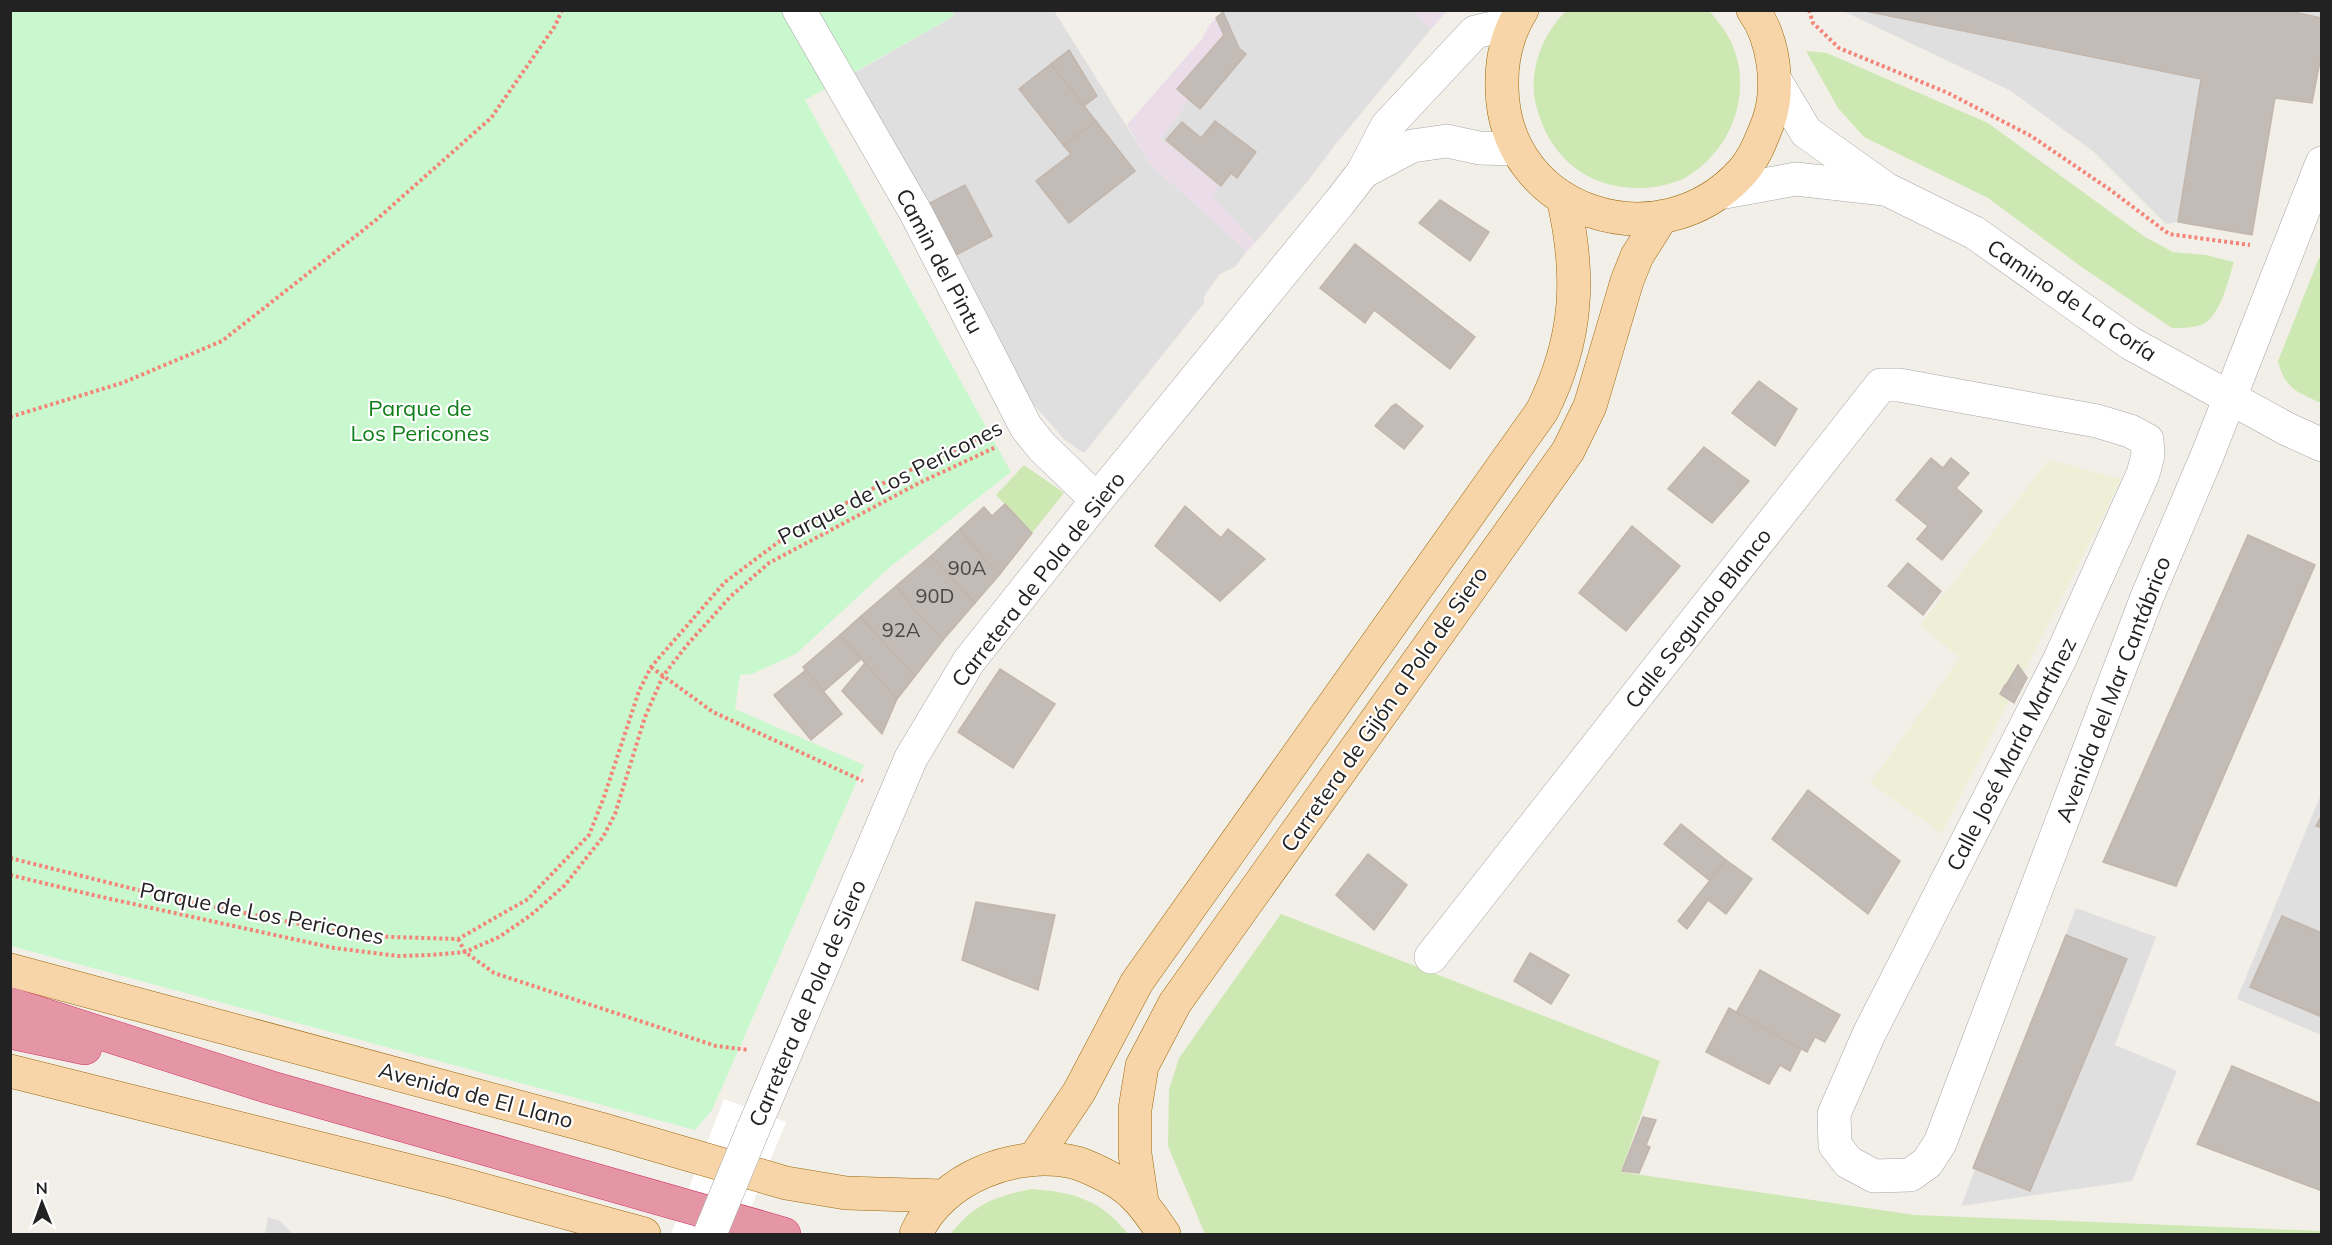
<svg xmlns="http://www.w3.org/2000/svg" width="2332" height="1245" viewBox="0 0 2332 1245" font-family="Mulish,sans-serif">
	<style>
		.residential { fill: #e0dfdf }
		.industrial { fill: #eadce8 }
		.farmland { fill: #edefd6 }
		.grass { fill: #cde8b2 }
		.park { fill: #caf8ce }
		.pier { fill: #fff }
		.building { fill: #c2bbb6; stroke: #c3b6ac; stroke-width: 1.5 }
		.lines { fill: none; stroke-linecap: round; stroke-linejoin: round }
		.minor-casing { stroke: #a6a6a6; stroke-width: 34 }
		.major-casing { stroke: #996807; stroke-width: 34 }
		.highway-casing { stroke: #d4326a; stroke-width: 34 }
		.path { stroke: #f48478; stroke-width: 4; stroke-dasharray: 3 3; stroke-linecap: butt }
		.minor { stroke: #fff; stroke-width: 33 }
		.major { stroke: #f8d5a8; stroke-width: 33 }
		.highway { stroke: #e496a4; stroke-width: 33 }
		.minor-bridge-casing { stroke: #a6a6a6; stroke-width: 34; stroke-linecap: butt }
		.minor-bridge { stroke: #fff; stroke-width: 33 }
		.labels { text-anchor: middle; dominant-baseline: central; stroke-width: 4.5; stroke-linejoin: round; paint-order: stroke }
		.number-label { font-size: 20px; fill: #4a4847 }
		.street-label { font-size: 22px; fill: #222; stroke: #fff }
		.park-label { font-size: 22px; fill: #117f1a; stroke: #fff }
	</style>
	<rect width="100%" height="100%" fill="#f2efe9"/>
	<g class="residential">
		<path d="M 951,11 L 1054,11 L 1151,165 L 1247,251 L 1235,267 L 1220,274 L 1204,296 L 1204,303 L 1085,452 L 1082,452 L 1064,439 L 1035,406 L 1023,389 L 854,73 L 954,16 Z"/>
		<path d="M 1223,11 L 1413,11 L 1431,29 L 1335,145 L 1308,181 L 1255,243 L 1211,195 L 1218,187 L 1161,139 L 1189,99 L 1246,54 L 1239,48 Z"/>
		<path d="M 1843,11 L 2321,11 L 2321,51 L 2275,98 L 2252,235 L 2178,222 L 2166,224 L 2094,152 L 2011,91 Z"/>
		<path d="M 2321,794 L 2321,1035 L 2237,999 Z"/>
		<path d="M 2076,908 L 2156,937 L 2115,1045 L 2177,1071 L 2132,1181 L 1961,1206 Z"/>
		<path d="M 268,1217 L 280,1221 L 293,1234 L 265,1234 Z"/>
	</g>
	<g class="industrial">
		<path d="M 1413,11 L 1447,11 L 1431,29 Z"/>
		<path d="M 1223,12 L 1239,48 L 1246,54 L 1200,109 L 1189,100 L 1161,139 L 1219,187 L 1212,196 L 1255,243 L 1247,251 L 1151,165 L 1127,125 L 1202,39 L 1209,25 Z"/>
	</g>
	<path class="farmland" d="M 2049,460 L 2122,479 L 1942,833 L 1870,783 L 1960,658 L 1920,625 Z"/>
	<g class="grass">
		<path d="M 1567,10 L 1708,10 L 1712,14 C 1718,22 1726,31 1730,40 C 1755,90 1732,151 1685,178 C 1672,184 1655,188 1641,188 C 1587,189 1549,157 1536,105 C 1528,70 1542,35 1567,10 Z"/>
		<path d="M 1806,51 L 1827,53 L 1988,123 L 2145,237 L 2173,252 L 2206,255 L 2234,262 C 2228,280 2222,312 2205,323 C 2196,328 2182,328 2172,328 L 2083,268 L 1988,198 L 1864,137 L 1838,108 Z"/>
		<path d="M 2319,258 L 2321,258 L 2321,403 C 2297,392 2285,389 2278,361 Z"/>
		<path d="M 1024,465 L 1064,493 L 1032,533 L 996,495 Z"/>
		<path d="M 1281,914 L 1660,1061 L 1621,1172 L 1915,1215 L 2321,1231 L 2321,1234 L 1205,1234 L 1168,1146 L 1169,1090 L 1179,1058 Z"/>
		<path d="M 1031,1189 C 1074,1192 1101,1200 1128,1234 L 950,1234 C 976,1203 993,1197 1031,1189 Z"/>
	</g>
	<path class="park" d="M 10,11 L 951,11 L 954,16 L 805,100 L 1011,472 L 890,567 L 796,654 L 752,674 L 740,675 L 735,709 L 864,765 L 712,1110 L 695,1130 L 11,946 Z"/>
	<path class="pier" d="M 724,1099 L 786,1122 L 740,1234 L 671,1234 Z"/>
	<g class="building">
		<path d="M 1860,10 L 2284,10 L 2322,18 L 2322,51 L 2312,103 L 2275,98 L 2252,235 L 2178,222 L 2201,79 Z"/>
		<path d="M 1223,12 L 1239,48 L 1246,54 L 1200,109 L 1177,89 L 1224,35 L 1216,18 Z"/>
		<path d="M 1069,50 L 1097,96 L 1084,106 L 1051,64 Z"/>
		<path d="M 1051,64 L 1096,121 L 1064,146 L 1019,89 Z"/>
		<path d="M 1096,121 L 1135,171 L 1069,223 L 1036,181 L 1071,154 L 1064,146 Z"/>
		<path d="M 1215,121 L 1256,152 L 1237,178 L 1231,173 L 1221,186 L 1166,140 L 1182,122 L 1201,138 Z"/>
		<path d="M 965,185 L 992,236 L 956,255 L 928,204 Z"/>
		<path d="M 1440,200 L 1489,232 L 1470,261 L 1419,223 Z"/>
		<path d="M 1355,244 L 1475,337 L 1450,369 L 1374,310 L 1365,323 L 1320,288 Z"/>
		<path d="M 1759,381 L 1797,409 L 1775,446 L 1732,413 Z"/>
		<path d="M 1396,404 L 1423,426 L 1404,449 L 1375,426 L 1392,406 Z"/>
		<path d="M 1704,447 L 1749,481 L 1712,523 L 1668,489 Z"/>
		<path d="M 1931,458 L 1943,468 L 1951,458 L 1969,473 L 1956,488 L 1982,511 L 1942,560 L 1917,539 L 1928,526 L 1896,500 Z"/>
		<path d="M 1005,504 L 1032,533 L 1000,574 L 985,560 L 960,529 L 984,507 L 992,516 Z"/>
		<path d="M 1185,506 L 1221,538 L 1228,529 L 1265,559 L 1220,601 L 1155,546 Z"/>
		<path d="M 1632,526 L 1680,566 L 1626,631 L 1579,593 Z"/>
		<path d="M 960,529 L 985,560 L 1000,574 L 975,603 L 931,556 Z"/>
		<path d="M 2248,535 L 2315,565 L 2176,886 L 2103,862 Z"/>
		<path d="M 931,556 L 975,603 L 943,640 L 911,606 L 912,605 L 896,586 Z"/>
		<path d="M 1908,563 L 1941,591 L 1923,615 L 1888,586 Z"/>
		<path d="M 896,586 L 912,605 L 911,606 L 943,640 L 915,676 L 860,617 Z"/>
		<path d="M 860,617 L 915,676 L 897,699 L 840,635 Z"/>
		<path d="M 840,635 L 861,659 L 823,692 L 803,667 Z"/>
		<path d="M 865,663 L 897,699 L 882,734 L 842,691 Z"/>
		<path d="M 2018,665 L 2027,678 L 2019,693 L 2006,685 Z"/>
		<path d="M 1000,669 L 1055,704 L 1013,768 L 958,732 Z"/>
		<path d="M 806,670 L 842,714 L 811,740 L 774,695 Z"/>
		<path d="M 2005,685 L 2019,693 L 2014,703 L 2000,694 Z"/>
		<path d="M 1808,790 L 1900,861 L 1868,914 L 1772,839 Z"/>
		<path d="M 2322,815 L 2322,828 L 2316,826 Z"/>
		<path d="M 1681,824 L 1726,860 L 1709,880 L 1664,844 Z"/>
		<path d="M 1368,854 L 1407,885 L 1374,930 L 1336,895 Z"/>
		<path d="M 1726,860 L 1752,879 L 1726,914 L 1708,900 L 1687,929 L 1678,921 Z"/>
		<path d="M 976,902 L 1055,915 L 1038,990 L 962,960 Z"/>
		<path d="M 2282,916 L 2322,933 L 2322,1017 L 2250,987 Z"/>
		<path d="M 2066,935 L 2127,959 L 2030,1191 L 1973,1168 Z"/>
		<path d="M 1530,953 L 1569,975 L 1551,1004 L 1514,981 Z"/>
		<path d="M 1760,970 L 1840,1015 L 1825,1042 L 1815,1037 L 1807,1052 L 1736,1013 Z"/>
		<path d="M 1729,1008 L 1801,1049 L 1790,1071 L 1780,1065 L 1769,1084 L 1706,1052 Z"/>
		<path d="M 2232,1066 L 2322,1104 L 2322,1191 L 2197,1144 Z"/>
		<path d="M 1643,1117 L 1656,1120 L 1646,1145 L 1650,1147 L 1639,1173 L 1622,1171 Z"/>
	</g>
	<g class="lines">
		<g class="minor-casing">
			<g id="minor">
				<path d="M 799,10 L 916,213 L 1026,427 L 1042,447 L 1097,500"/>
				<path d="M 1775,80 L 1806,132 L 1886,189 L 1975,233 L 2130,343 L 2287,429 L 2322,445"/>
				<path d="M 1363,172 L 1412,146 L 1447,141 L 1479,148 L 1517,149"/>
				<path d="M 1719,193 L 1796,179 L 1884,189"/>
				<path d="M 1431,957 L 1881,385 L 1899,385 L 2097,421 L 2130,431 L 2147,440 L 2148,455 L 2143,474 L 2059,661 L 1869,1034 L 1834,1114 L 1835,1145 L 1848,1162 L 1874,1176 L 1910,1175 L 1927,1163 L 1940,1143 L 2147,597 L 2207,456 L 2322,163"/>
				<path d="M 752,1132 L 911,758 L 969,661 L 1097,500 L 1339,203 L 1363,172 L 1387,126 L 1475,32 L 1514,23"/>
			</g>
		</g>
		<g class="major-casing">
			<g id="major">
				<path d="M 1522,10 C 1507,34 1501,61 1502,88 C 1504,214 1660,263 1742,172 C 1755,157 1762,138 1769,120 C 1780,86 1774,39 1753,10"/>
				<path d="M 10,970 L 604,1130 L 786,1183 L 846,1193 L 944,1196"/>
				<path d="M 10,1071 L 450,1181 L 644,1234"/>
				<path d="M 1034,1159 L 1079,1092 L 1137,982 L 1542,411 C 1578,339 1581,276 1563,198"/>
				<path d="M 1142,1202 L 1135,1154 L 1135,1109 L 1142,1066 L 1175,1003 L 1568,451 L 1590,406 L 1627,281 L 1637,256 L 1661,218"/>
				<path d="M 916,1234 C 941,1177 1018,1148 1077,1163 C 1089,1167 1103,1174 1114,1180 C 1137,1193 1150,1214 1164,1234"/>
			</g>
		</g>
		<g class="highway-casing">
			<g id="highway">
				<path d="M 10,1004 L 269,1087 L 784,1234"/>
				<path d="M 10,1032 L 85,1048"/>
			</g>
		</g>
		<g class="path">
			<path d="M 1809,10 L 1813,23 L 1839,48 L 1948,93 L 2031,136 L 2109,189 L 2169,234 L 2250,245"/>
			<path d="M 10,417 L 122,383 L 222,341 L 376,220 L 491,118 L 555,26 L 562,10"/>
			<path d="M 651,667 L 713,712 L 863,781"/>
			<path d="M 10,858 L 170,898 L 360,936 L 458,939 L 528,899 L 589,835 L 604,797 L 639,691 L 651,667 L 725,582 L 792,532 L 893,478 L 990,434"/>
			<path d="M 10,875 L 97,896 L 334,948 L 398,956 L 431,955 L 465,952 L 499,937 L 531,915 L 564,886 L 603,837 L 615,814 L 645,717 L 663,676 L 687,645 L 731,596 L 769,563 L 919,483 L 996,447"/>
			<path d="M 458,939 L 465,952 L 494,973 L 716,1046 L 749,1050"/>
		</g>
		<use href="#minor" class="minor"/>
		<use href="#major" class="major"/>
		<use href="#highway" class="highway"/>
		<g class="minor-bridge-casing">
			<path id="minor-bridge" d="M 710,1234 L 752,1132"/>
		</g>
		<use href="#minor-bridge" class="minor-bridge"/>
	</g>
	<g class="labels">
		<g class="number-label">
			<text x="967" y="567">90A</text>
			<text x="935" y="595">90D</text>
			<text x="901" y="629">92A</text>
		</g>
		<g class="street-label">
			<text transform="translate(940 261) rotate(62)">Camin del Pintu</text>
			<text transform="translate(2072 300) rotate(34)">Camino de La Coría</text>
			<text transform="translate(890 482) rotate(-27)">Parque de Los Pericones</text>
			<text transform="translate(1038 579) rotate(-52)">Carretera de Pola de Siero</text>
			<text transform="translate(1698 618) rotate(-52)">Calle Segundo Blanco</text>
			<text transform="translate(2113 689) rotate(-69)">Avenida del Mar Cantábrico</text>
			<text transform="translate(1384 709) rotate(-55)">Carretera de Gijón a Pola de Siero</text>
			<text transform="translate(2011 754) rotate(-63)">Calle José María Martínez</text>
			<text transform="translate(262 913) rotate(11)">Parque de Los Pericones</text>
			<text transform="translate(807 1003) rotate(-67)">Carretera de Pola de Siero</text>
			<text transform="translate(476 1095) rotate(15)">Avenida de El Llano</text>
		</g>
		<g class="park-label">
			<text x="420" y="408">Parque de<tspan x="420" dy="25">Los Pericones</tspan></text>
		</g>
	</g>
	<rect width="2332" height="1245" fill="none" stroke="#222222" stroke-width="24"/>
	<g transform="translate(42 1203) rotate(359)" stroke="#ffffff" stroke-width="4.5" paint-order="stroke">
	<path d="M0-4.5L10 22L0 15L-10 22Z" fill="#222222"/>
	<text y="-9" font-size="16" font-weight="bold" text-anchor="middle" fill="#222222">N</text>
	</g>
</svg>
